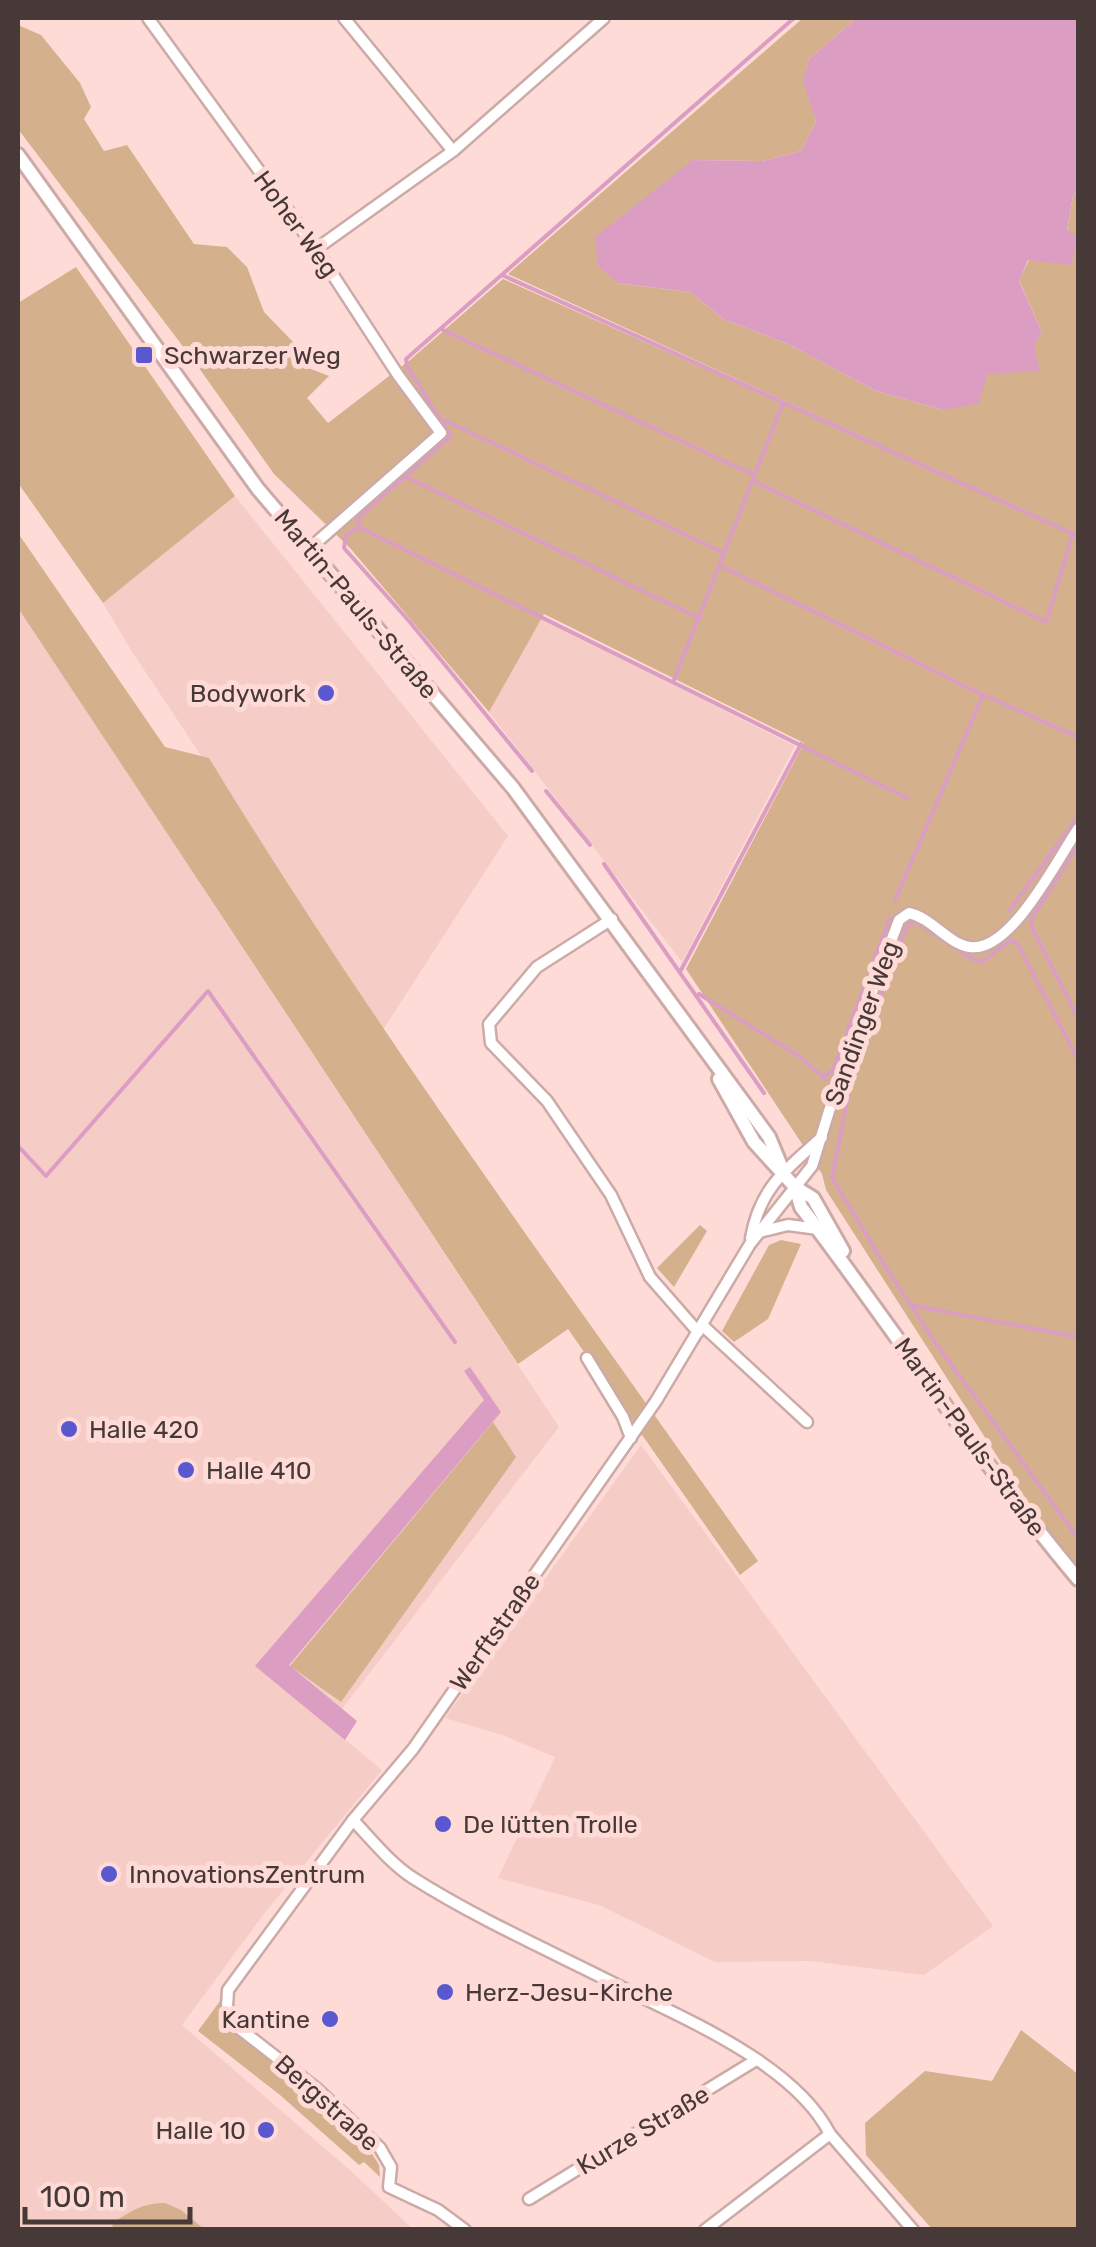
<svg xmlns="http://www.w3.org/2000/svg" width="1096" height="2247" viewBox="0 0 1096 2247" font-family="Rubik,sans-serif">
	<style>
		.built { fill: #f6ccc7 }
		.green { fill: #d4b18c }
		.water { fill: #dc9dc3 }
		.lines { fill: none; stroke-linecap: round; stroke-linejoin: round }
		.stream { stroke: #dc9dc3; stroke-width: 4 }
		.minor-casing { stroke: #ccaaa7; stroke-width: 15 }
		.tertiary-casing { stroke: #ccaaa7; stroke-width: 18 }
		.minor { stroke: #fff; stroke-width: 10 }
		.tertiary { stroke: #fff; stroke-width: 12 }
		.poi-dot { fill: #5a58d0; stroke: #fedbd7; stroke-width: 4 }
		.labels { text-anchor: middle; dominant-baseline: central; stroke-width: 10; stroke-linejoin: round; paint-order: stroke }
		.street-label { font-size: 25px; fill: #463937; stroke: #fedbd7 }
		.poi-label { font-size: 25px; fill: #463937; stroke: #fedbd7; text-anchor: start }
	</style>
	<rect width="100%" height="100%" fill="#fedbd7"/>
	<g class="built">
		<path d="M 235,496 L 508,836 L 383,1030 L 131,650 L 103,603 Z"/>
		<path d="M 18,608 L 559,1427 L 329,1726 L 382,1770 L 263,1915 L 182,2025 L 351,2171 L 413,2229 L 18,2229 Z"/>
		<path d="M 540,618 L 795,746 L 682,962 L 489,712 Z"/>
		<path d="M 641,1445 L 993,1926 L 924,1975 L 810,1961 L 715,1962 L 599,1905 L 498,1878 L 555,1757 L 502,1735 L 445,1718 Z"/>
	</g>
	<g class="green">
		<path d="M 803,18 L 857,18 L 809,59 L 804,81 L 816,122 L 801,151 L 762,161 L 693,160 L 618,283 L 690,292 L 723,319 L 788,344 L 876,391 L 943,410 L 987,374 L 1033,345 L 1042,332 L 1019,280 L 1029,260 L 1052,261 L 1067,231 L 1073,196 L 1078,189 L 1078,1567 L 1033,1512 L 826,1190 L 822,1174 L 686,969 L 804,743 L 544,614 L 489,712 L 350,548 L 274,474 L 194,361 L 18,129 L 18,25 L 41,35 L 80,83 L 91,107 L 84,119 L 104,151 L 127,145 L 194,244 L 227,247 L 247,267 L 264,312 L 296,345 L 306,367 L 329,376 L 307,398 L 328,423 L 410,360 L 503,279 L 1016,507 L 508,274 Z"/>
		<path d="M 76,267 L 235,496 L 103,603 L 18,483 L 18,303 Z"/>
		<path d="M 18,533 L 165,747 L 209,758 C 378,1035 571,1296 758,1561 L 740,1575 L 568,1329 L 518,1364 L 18,608 Z"/>
		<path d="M 700,1225 L 707,1231 L 674,1287 L 657,1268 Z"/>
		<path d="M 781,1240 L 801,1244 L 768,1319 L 734,1342 L 722,1331 L 769,1245 Z"/>
		<path d="M 493,1422 L 516,1457 L 341,1702 L 290,1666 Z"/>
		<path d="M 220,2001 L 224,2017 L 371,2152 L 379,2165 L 380,2177 L 364,2162 L 359,2165 L 280,2095 L 198,2031 Z"/>
		<path d="M 1021,2030 L 1078,2074 L 1078,2229 L 932,2229 L 866,2155 L 865,2123 L 925,2071 L 992,2081 Z"/>
		<path d="M 165,2203 L 181,2210 L 204,2229 L 113,2229 L 112,2223 C 130,2212 144,2202 165,2203 Z"/>
	</g>
	<g class="water">
		<path d="M 857,18 L 1078,18 L 1078,189 L 1073,196 L 1067,230 L 1078,236 L 1071,265 L 1028,260 L 1019,281 L 1042,332 L 1034,345 L 1040,371 L 987,374 L 979,403 L 943,410 L 876,391 L 788,344 L 723,319 L 690,292 L 618,283 L 598,266 L 595,237 L 693,160 L 762,161 L 801,151 L 816,122 L 803,81 L 809,59 Z"/>
		<path d="M 470,1367 L 501,1412 L 289,1665 L 357,1721 L 345,1740 L 255,1666 L 484,1400 L 464,1371 Z"/>
	</g>
	<g class="lines">
		<g class="stream">
			<path d="M 502,275 L 1078,536"/>
			<path d="M 441,329 L 754,475"/>
			<path d="M 444,420 L 724,553"/>
			<path d="M 406,477 L 699,618"/>
			<path d="M 753,481 L 1046,622 L 1073,533"/>
			<path d="M 359,527 L 358,518 L 451,436 L 407,366 L 406,359 L 794,18"/>
			<path d="M 721,566 L 975,691 L 1078,737"/>
			<path d="M 674,680 L 783,403"/>
			<path d="M 532,771 L 409,621 L 344,548 L 346,535 L 359,527 L 907,798"/>
			<path d="M 546,791 L 590,845"/>
			<path d="M 1078,845 L 1031,920 L 1031,926 L 1078,1018"/>
			<path d="M 604,864 L 764,1093"/>
			<path d="M 895,900 L 983,695"/>
			<path d="M 1009,911 L 1078,816"/>
			<path d="M 681,970 L 801,744"/>
			<path d="M 699,994 L 799,1056 L 827,1080"/>
			<path d="M 1078,1060 L 1017,943 L 1011,940 L 983,961 L 974,960 L 915,922 L 908,924 L 854,1065 L 832,1178 L 889,1272 L 937,1345 L 1078,1538"/>
			<path d="M 823,1077 L 833,1070 L 890,918"/>
			<path d="M 18,1146 L 46,1176 L 208,991 L 455,1342"/>
			<path d="M 911,1305 L 1078,1337"/>
		</g>
		<g class="minor-casing">
			<g id="minor">
				<path d="M 148,18 L 316,249 L 398,375 L 441,433 L 309,549"/>
				<path d="M 344,18 L 453,151"/>
				<path d="M 316,249 L 453,151 L 604,18"/>
				<path d="M 612,919 L 537,967 L 489,1024 L 491,1043 L 547,1101 L 611,1195 L 650,1277 L 698,1332"/>
				<path d="M 759,1232 L 788,1225 L 818,1229"/>
				<path d="M 751,1238 C 760,1187 786,1170 822,1137"/>
				<path d="M 702,1325 L 807,1422"/>
				<path d="M 587,1358 L 623,1417 L 631,1438"/>
				<path d="M 353,1820 C 372,1840 390,1863 413,1878 C 481,1921 557,1954 629,1991 C 694,2023 796,2067 830,2134 L 913,2230"/>
				<path d="M 529,2199 L 756,2060"/>
				<path d="M 465,2230 L 438,2210 L 389,2187 L 391,2167 L 380,2148 L 317,2089 L 240,2029 L 227,2007 L 228,1990 L 353,1820 L 413,1749 L 656,1401 L 750,1244 L 812,1166 L 839,1079 L 899,920 L 909,913 C 932,918 948,944 970,947 C 1011,953 1058,858 1078,829"/>
				<path d="M 705,2230 L 830,2134"/>
			</g>
		</g>
		<g class="tertiary-casing">
			<g id="tertiary">
				<path d="M 18,155 L 258,489 L 513,788 L 769,1137 L 783,1171"/>
				<path d="M 719,1079 L 754,1142 L 795,1187 L 813,1198 L 843,1251"/>
				<path d="M 795,1187 L 801,1207 C 895,1330 979,1461 1078,1579"/>
			</g>
		</g>
		<use href="#minor" class="minor"/>
		<use href="#tertiary" class="tertiary"/>
	</g>
	<g class="poi-dot">
		<rect x="134" y="345" width="20" height="20" rx="5"/>
		<circle cx="326" cy="693" r="10"/>
		<circle cx="69" cy="1429" r="10"/>
		<circle cx="186" cy="1470" r="10"/>
		<circle cx="443" cy="1824" r="10"/>
		<circle cx="109" cy="1874" r="10"/>
		<circle cx="445" cy="1992" r="10"/>
		<circle cx="330" cy="2019" r="10"/>
		<circle cx="266" cy="2130" r="10"/>
	</g>
	<g class="labels">
		<g class="street-label">
			<text transform="translate(296 224) rotate(54)">Hoher Weg</text>
			<text transform="translate(356 604) rotate(50)">Martin-Pauls-Straße</text>
			<text transform="translate(862 1023) rotate(-70)">Sandinger Weg</text>
			<text transform="translate(970 1437) rotate(54)">Martin-Pauls-Straße</text>
			<text transform="translate(495 1632) rotate(-55)">Werftstraße</text>
			<text transform="translate(327 2103) rotate(42)">Bergstraße</text>
			<text transform="translate(643 2130) rotate(-31)">Kurze Straße</text>
		</g>
		<g class="poi-label">
			<text x="164" y="355">Schwarzer Weg</text>
			<text x="306" y="693" text-anchor="end">Bodywork</text>
			<text x="89" y="1429">Halle 420</text>
			<text x="206" y="1470">Halle 410</text>
			<text x="463" y="1824">De lütten Trolle</text>
			<text x="129" y="1874">InnovationsZentrum</text>
			<text x="465" y="1992">Herz-Jesu-Kirche</text>
			<text x="310" y="2019" text-anchor="end">Kantine</text>
			<text x="246" y="2130" text-anchor="end">Halle 10</text>
		</g>
	</g>
	<rect width="1096" height="2247" fill="none" stroke="#463937" stroke-width="40"/>
	<path d="M25 2207v15h165v-15" fill="none" stroke="#463937" stroke-width="5"/>
	<text x="40" y="2207" font-size="30" fill="#463937" stroke="#fedbd7" stroke-width="8" paint-order="stroke">100 m</text>
</svg>
